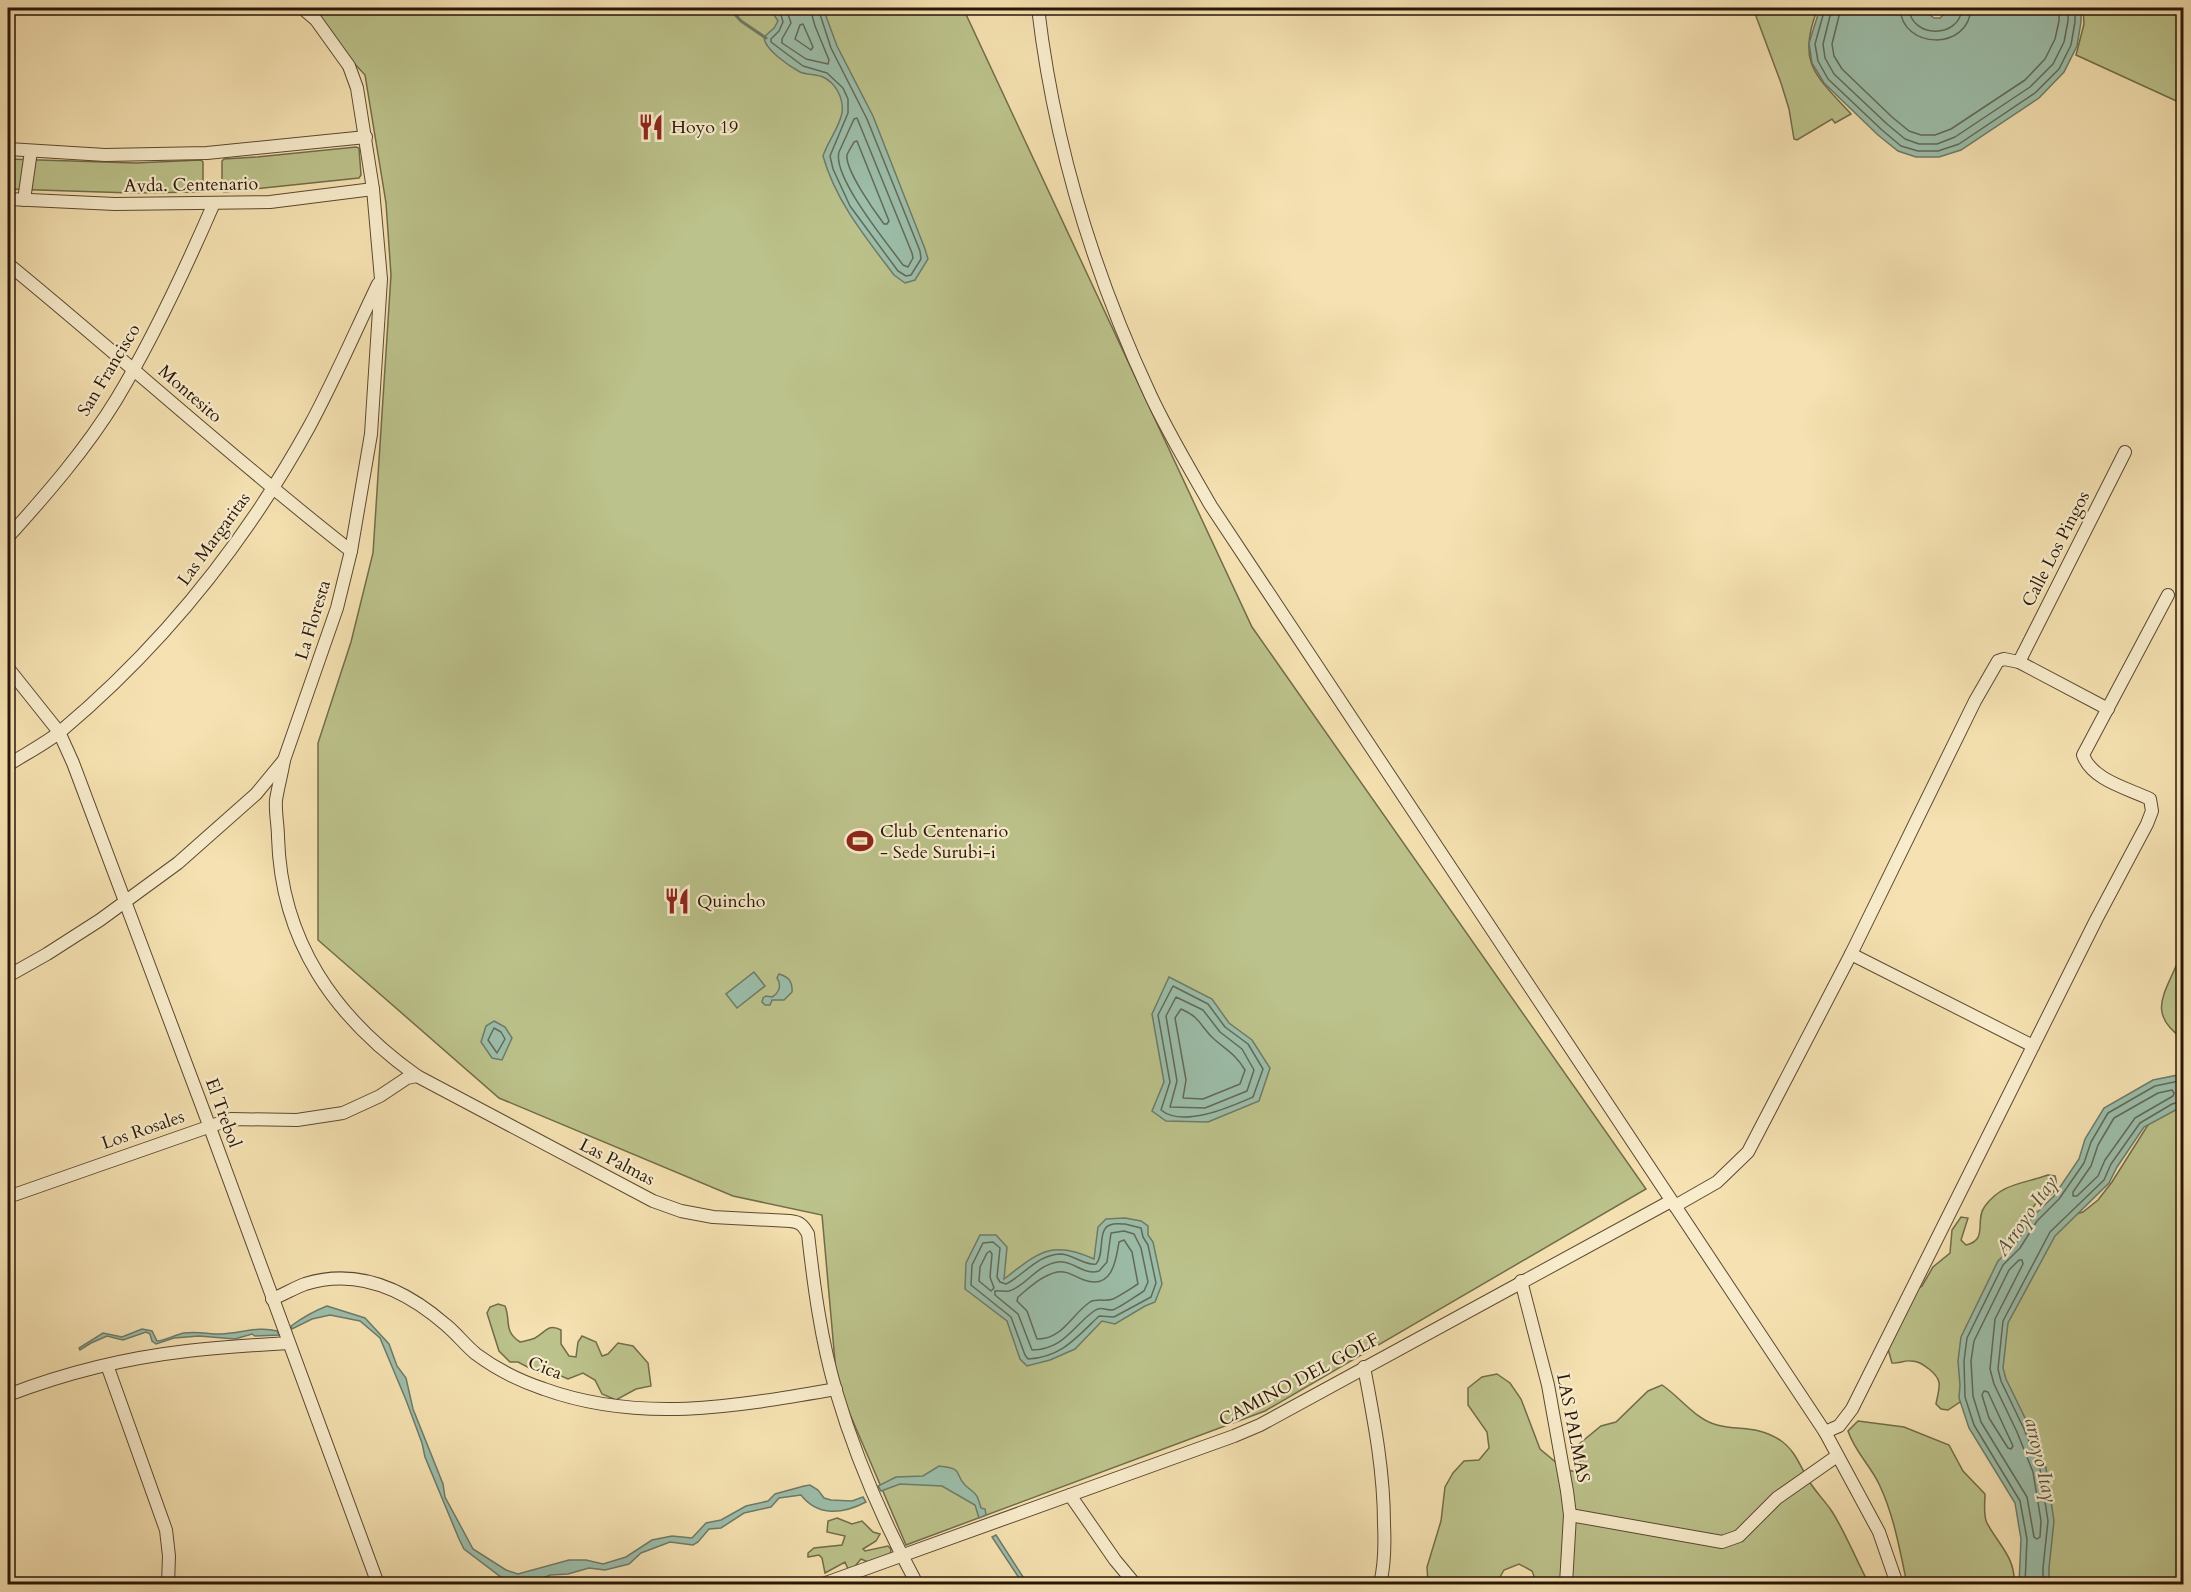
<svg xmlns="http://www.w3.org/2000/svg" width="2191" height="1592" viewBox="0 0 2191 1592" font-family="Cardo,serif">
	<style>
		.green { fill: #bcc28b; stroke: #726c4a; stroke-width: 1.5 }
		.water { fill: #9cbeaa; stroke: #6e7b69; stroke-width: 1.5 }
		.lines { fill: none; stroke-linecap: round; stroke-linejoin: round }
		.shore { stroke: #626a59; stroke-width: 1.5 }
		.stream { stroke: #6e7b69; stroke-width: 3 }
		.minor-casing { stroke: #5b4932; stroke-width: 14 }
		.minor { stroke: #f8eccc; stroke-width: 12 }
		.labels { text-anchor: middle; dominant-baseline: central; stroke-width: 4.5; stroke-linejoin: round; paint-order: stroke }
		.poi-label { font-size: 18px; fill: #281608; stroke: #f8eccc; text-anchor: start }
		.street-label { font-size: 18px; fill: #281608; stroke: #f8eccc }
		.water-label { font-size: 20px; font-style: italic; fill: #515141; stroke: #f8eccc }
	</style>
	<rect width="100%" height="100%" fill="#f5e1b1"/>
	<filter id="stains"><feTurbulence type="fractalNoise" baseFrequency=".00333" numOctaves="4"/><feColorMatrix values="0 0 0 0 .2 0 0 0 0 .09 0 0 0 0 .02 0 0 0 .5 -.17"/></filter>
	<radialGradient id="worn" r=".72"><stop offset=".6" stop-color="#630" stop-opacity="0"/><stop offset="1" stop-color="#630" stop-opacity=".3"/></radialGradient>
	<g class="green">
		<path d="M 304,8 L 963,8 L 1252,627 L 1646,1189 L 1265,1411 L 906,1545 L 837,1384 L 822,1215 L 733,1196 L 499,1098 L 318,940 L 318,743 L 351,642 L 373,553 L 391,275 L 386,203 L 365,75 Z"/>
		<path d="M 1753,8 L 1818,8 C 1796,62 1815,75 1851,114 L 1835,123 L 1832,119 L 1797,140 L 1794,139 L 1789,109 L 1781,83 Z"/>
		<path d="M 2083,8 L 2183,8 L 2183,104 L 2076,55 L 2084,24 Z"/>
		<path d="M 356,147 L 359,148 L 361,175 L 359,178 L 224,192 L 222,190 L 222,161 L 224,159 L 257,157 Z"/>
		<path d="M 8,159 L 136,163 L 201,160 L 203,162 L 203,190 L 200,192 L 132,193 L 8,189 Z"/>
		<path d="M 2183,956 L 2183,1039 C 2146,1013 2165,994 2179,959 Z"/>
		<path d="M 2183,1105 L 2183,1584 L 2032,1584 L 1989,1337 L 2014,1284 L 2068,1216 L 2083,1212 L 2098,1200 L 2112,1182 L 2151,1120 Z"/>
		<path d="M 2048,1175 L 2055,1176 C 2060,1191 2049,1199 2036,1203 L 2032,1209 L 2044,1216 L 1960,1402 L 1948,1410 L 1941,1409 L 1936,1404 C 1939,1387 1944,1381 1929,1369 C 1923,1365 1919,1361 1911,1361 C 1904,1360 1899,1364 1892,1363 L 1888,1349 L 1904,1299 L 1922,1286 L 1933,1267 L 1950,1253 L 1952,1230 L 1961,1217 L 1968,1218 L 1961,1240 L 1966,1245 C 1989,1240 1974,1220 1985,1206 C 2002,1183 2023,1184 2048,1175 Z"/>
		<path d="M 498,1304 L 505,1306 C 511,1320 503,1331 520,1342 C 524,1341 531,1340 535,1338 C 546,1332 548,1323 561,1330 L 561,1344 L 569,1356 L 576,1357 L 578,1342 L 582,1336 L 596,1342 L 602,1356 L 608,1354 L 618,1343 L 633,1346 L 648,1363 L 651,1386 L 636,1389 L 616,1400 L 602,1394 L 595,1380 L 583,1373 L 568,1379 L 554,1373 L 539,1373 L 518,1362 L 510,1362 L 499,1351 L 487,1313 L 490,1307 Z"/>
		<path d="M 1497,1374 L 1510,1383 L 1521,1399 L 1540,1449 L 1564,1469 L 1580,1473 L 1579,1444 L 1601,1426 L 1616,1422 L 1648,1391 L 1662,1385 C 1680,1397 1696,1420 1717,1425 C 1741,1431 1756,1425 1780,1440 C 1795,1450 1800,1466 1809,1481 C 1815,1491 1824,1500 1831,1510 C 1846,1533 1856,1560 1869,1584 L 1537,1584 L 1532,1571 L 1519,1564 L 1504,1570 L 1496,1584 L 1428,1584 L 1427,1567 L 1441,1521 L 1445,1487 L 1453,1473 L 1464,1461 L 1479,1460 L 1489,1448 L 1487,1432 L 1468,1405 L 1468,1388 L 1482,1377 Z"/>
		<path d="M 1858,1421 L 1904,1427 L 1949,1445 L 1963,1471 L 1985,1494 C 1985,1502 1983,1516 1987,1523 C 1998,1544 2016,1558 2014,1584 L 1907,1584 C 1900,1551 1894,1515 1879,1484 C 1870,1465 1855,1452 1848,1431 Z"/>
		<path d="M 837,1518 L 852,1524 L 862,1521 L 873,1532 L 880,1534 L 876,1541 L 863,1549 L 865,1551 L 888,1546 L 891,1549 L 890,1556 L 875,1565 L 861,1559 L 852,1570 L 848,1569 L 845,1562 L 825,1573 L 822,1558 L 819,1555 L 808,1557 L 808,1553 L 814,1548 L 842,1545 L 845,1536 L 827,1532 L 828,1521 Z"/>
	</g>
	<g class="water">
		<path d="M 773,8 L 823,8 L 837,46 L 873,116 L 925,249 L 928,259 L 915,280 L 905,283 L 894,275 C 866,238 836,202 823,156 C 828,141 839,128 842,113 C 844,99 836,83 823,77 C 816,74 807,75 800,72 C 789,66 764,49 764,37 L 774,28 L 778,21 L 773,13 Z"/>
		<path d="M 1820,8 L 1921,8 L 1934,18 L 1940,18 L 1950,8 L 2081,8 L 2081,22 L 2077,46 L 2064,72 L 2039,98 L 1961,150 L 1939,157 L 1916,157 L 1898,151 L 1878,135 L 1824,83 L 1812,63 L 1809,43 Z"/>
		<path d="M 754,972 L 765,986 L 737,1008 L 726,994 Z"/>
		<path d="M 779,974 C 789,977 793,982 792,992 L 784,1000 L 772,1000 L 770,1005 L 765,1005 L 762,1002 L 763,998 L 766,996 L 772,997 C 779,993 782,985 777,978 Z"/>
		<path d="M 1169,977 L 1212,999 L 1229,1023 L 1252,1040 L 1270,1068 L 1259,1101 L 1208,1122 L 1166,1121 L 1152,1111 L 1164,1082 L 1152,1014 Z"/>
		<path d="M 494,1021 L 505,1027 L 512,1038 L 502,1060 L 492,1058 L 481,1042 L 486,1026 Z"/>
		<path d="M 2183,1074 L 2183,1106 L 2144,1127 L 2117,1167 L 2109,1183 L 2055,1236 L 2008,1323 L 2003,1368 L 2006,1379 L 2029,1426 L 2046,1468 L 2054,1521 L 2049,1568 L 2049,1584 L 2019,1584 L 2021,1539 L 2015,1503 L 1969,1428 L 1959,1398 L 1960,1385 L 1958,1361 L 1961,1337 L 1998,1261 L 2015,1245 L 2032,1217 L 2054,1196 L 2079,1159 L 2085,1139 L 2104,1108 L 2153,1080 Z"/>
		<path d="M 1125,1218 L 1141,1221 L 1148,1226 L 1148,1235 L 1153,1242 L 1162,1284 L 1155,1302 L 1145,1306 L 1115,1324 L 1102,1321 L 1075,1349 L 1050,1360 L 1027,1366 L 1020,1359 L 1007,1321 L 965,1289 L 966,1263 L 980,1235 L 996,1235 L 1007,1247 L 1004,1279 C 1038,1253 1051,1239 1094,1259 L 1098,1227 L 1106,1219 Z"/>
		<path d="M 327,1306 L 365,1318 L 389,1344 L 397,1366 L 406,1378 L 413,1409 L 443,1484 L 445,1497 L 473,1549 L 506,1570 L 518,1574 L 569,1560 L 586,1560 L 603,1564 L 626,1557 L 652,1540 L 672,1536 L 692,1538 L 706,1523 L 721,1520 L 746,1506 L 768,1501 L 775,1494 L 804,1486 L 810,1485 L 818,1490 L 824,1498 L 831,1500 L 852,1501 L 863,1497 L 866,1502 C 843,1514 818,1517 801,1495 L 779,1498 L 771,1507 L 744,1513 L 721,1528 L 709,1529 L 698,1542 L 693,1545 L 670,1542 L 641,1553 L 629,1564 L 605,1570 L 589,1568 L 568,1574 L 550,1575 L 529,1584 L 510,1584 L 464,1549 L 459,1539 L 425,1457 L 422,1443 L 406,1400 L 380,1338 L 360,1321 L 330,1315 L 312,1319 L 292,1329 L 291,1326 C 302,1318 314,1311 327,1306 Z"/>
		<path d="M 142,1329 L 152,1331 L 157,1341 C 167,1340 174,1335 184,1333 C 197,1331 208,1334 221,1334 C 240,1333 259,1326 277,1331 L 279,1335 L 255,1336 L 252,1334 L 235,1339 L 199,1336 L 174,1338 L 156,1344 L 152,1341 L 150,1334 L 146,1332 L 123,1340 L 107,1336 L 91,1343 L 80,1350 L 79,1348 L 103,1333 L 122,1337 Z"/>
		<path d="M 939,1466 C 965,1469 953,1472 965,1485 C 977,1496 976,1491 981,1508 L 985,1509 L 986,1515 L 979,1518 L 975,1505 L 942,1486 L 900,1484 L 881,1491 L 878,1486 L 896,1477 L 923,1476 Z"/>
		<path d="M 996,1535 L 1025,1580 L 1029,1584 L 1023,1584 L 992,1537 Z"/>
	</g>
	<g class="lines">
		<g class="shore">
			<path d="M 779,8 L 783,22 L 779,31 L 771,39 L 771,42 L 803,66 L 827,73 L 843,88 L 848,99 L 848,113 L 830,156 L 833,169 L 850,206 L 898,271 L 906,276 L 911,275 L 921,259 L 920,251 L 867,119 L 831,48 L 818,8"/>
			<path d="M 786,8 L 791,23 L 782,39 L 782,43 L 806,59 L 828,64 L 829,60 L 815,26 L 810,8"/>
			<path d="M 1825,8 L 1815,44 L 1818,61 L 1828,79 L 1882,130 L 1901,146 L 1918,151 L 1938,151 L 1959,144 L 2035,93 L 2059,69 L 2071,45 L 2075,22 L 2075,8"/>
			<path d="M 1832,8 L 1823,44 L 1825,58 L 1834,74 L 1887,124 L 1905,139 L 1919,144 L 1937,144 L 1955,137 L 2030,87 L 2053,64 L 2064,42 L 2068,21 L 2068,8"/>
			<path d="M 1841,8 L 1832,44 L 1834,56 L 1842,69 L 1892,117 L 1909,131 L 1921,135 L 1935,135 L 1951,129 L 2025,80 L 2045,59 L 2055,39 L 2059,21 L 2059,8"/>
			<path d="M 1900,8 C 1902,50 1969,51 1971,8"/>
			<path d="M 1909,8 C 1911,39 1960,39 1962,8"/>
			<path d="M 803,24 L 813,47 L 811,50 L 795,39 L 800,25 Z"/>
			<path d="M 857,118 L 912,253 L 913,258 L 908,267 L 903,265 C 888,244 832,177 839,152 L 854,119 Z"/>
			<path d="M 857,141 L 889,221 L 887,224 L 884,224 C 875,212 845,170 847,155 C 848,152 852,146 854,142 Z"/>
			<path d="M 1173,986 L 1208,1004 L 1225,1027 L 1248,1044 L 1263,1069 L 1253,1097 C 1230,1107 1183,1128 1161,1110 L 1170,1082 L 1158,1015 Z"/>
			<path d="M 1176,997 L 1203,1010 L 1220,1032 L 1242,1049 L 1254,1070 L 1247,1091 L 1205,1108 L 1170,1107 L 1177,1081 L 1166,1016 Z"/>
			<path d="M 1181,1009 C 1202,1018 1200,1027 1215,1040 C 1228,1051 1236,1055 1245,1070 L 1240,1084 L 1203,1099 L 1183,1098 L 1186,1080 L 1175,1018 Z"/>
			<path d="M 494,1028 L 501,1032 L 505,1039 L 497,1053 L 488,1040 Z"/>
			<path d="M 2172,1090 L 2174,1093 L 2173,1096 L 2135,1118 L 2105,1160 L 2098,1176 L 2077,1196 L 2073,1196 L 2073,1192 L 2091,1166 L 2098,1145 L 2114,1118 L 2158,1093 Z"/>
			<path d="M 1125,1224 L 1141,1228 L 1143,1237 L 1148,1245 L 1156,1283 L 1151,1297 L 1114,1317 L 1099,1316 C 1077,1337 1062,1357 1028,1359 L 1025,1355 L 1011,1317 L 971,1285 L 972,1265 L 983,1243 L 993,1242 L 1000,1248 L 997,1277 L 1000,1282 L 1006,1284 C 1024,1275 1037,1255 1060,1254 C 1073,1254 1084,1266 1096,1264 C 1105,1255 1097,1229 1110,1225 C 1114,1223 1121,1224 1125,1224 Z"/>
			<path d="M 1124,1231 L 1134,1234 L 1141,1248 L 1148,1282 L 1144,1291 C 1137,1295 1118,1309 1112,1310 C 1105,1310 1101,1306 1094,1311 C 1072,1327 1064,1349 1032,1350 L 1018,1314 L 995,1295 L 995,1291 C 999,1290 1004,1292 1009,1291 C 1025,1287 1036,1265 1058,1262 C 1073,1260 1084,1276 1099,1271 L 1107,1262 L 1111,1233 Z"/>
			<path d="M 1124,1240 L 1132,1252 L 1138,1284 C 1130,1289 1121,1295 1113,1299 C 1106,1302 1098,1298 1090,1302 C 1072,1314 1062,1340 1037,1339 L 1027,1311 L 1017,1301 L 1018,1297 C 1030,1287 1041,1276 1057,1272 C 1067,1270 1075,1277 1084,1280 C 1112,1290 1116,1261 1119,1242 Z"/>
			<path d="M 990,1251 L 992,1254 L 990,1277 L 994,1288 L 991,1291 L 979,1281 L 980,1267 L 987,1253 Z"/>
			<path d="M 2019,1260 L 2022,1260 L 2023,1264 L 1995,1319 L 1990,1369 L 1994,1384 L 2017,1432 L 2033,1472 L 2041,1521 L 2040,1537 L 2037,1539 L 2034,1537 L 2027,1497 L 1981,1422 L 1973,1396 L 1971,1361 L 1974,1341 L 2009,1270 Z"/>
			<path d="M 1984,1391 L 1988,1392 L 2013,1446 L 2011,1449 L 2008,1448 L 1989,1418 L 1982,1395 Z"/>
			<path d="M 2025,1584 L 2027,1539 L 2020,1501 L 1974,1425 L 1965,1397 L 1964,1361 L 1967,1338 L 2003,1265 L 2020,1248 L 2037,1221 L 2059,1199 L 2084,1163 L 2091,1142 L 2108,1113 L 2155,1086 L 2184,1080"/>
			<path d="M 2043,1584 L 2043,1568 L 2048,1521 L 2040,1469 L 2024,1429 L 2001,1381 L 1998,1369 L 2003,1321 L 2050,1232 L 2104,1180 L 2111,1164 L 2140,1123 L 2172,1104 L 2184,1101"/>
		</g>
		<path class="stream" d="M 729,8 L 741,21 L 766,38"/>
		<g class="minor-casing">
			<g id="minor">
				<path d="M 1038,8 C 1054,144 1092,270 1150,394 C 1168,433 1190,469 1211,506 L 1825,1432 L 1879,1532 L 1897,1584"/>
				<path d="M 8,149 L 105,155 L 207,153 L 366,137"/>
				<path d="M 8,199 L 115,204 L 270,202 L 373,189"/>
				<path d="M 24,200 L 31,151"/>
				<path d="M 8,264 C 123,358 233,459 351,551"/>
				<path d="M 8,537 C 46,495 86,449 116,400 C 154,337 185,270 214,203"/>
				<path d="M 2019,662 L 2125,452"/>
				<path d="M 8,668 L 59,732 L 73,763 L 209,1125 L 378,1584"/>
				<path d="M 284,760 C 282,773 278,787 276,800 C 275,812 278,825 278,837 C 281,941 334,1017 417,1076 L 653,1201 L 681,1211 L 713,1217 L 790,1221 C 800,1222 803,1225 808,1234 C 814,1287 821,1340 836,1391 C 856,1459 884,1523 917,1584"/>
				<path d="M 8,765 C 25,754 45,744 61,731 C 162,646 245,543 309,427 C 334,381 355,332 378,284"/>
				<path d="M 1851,954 L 2033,1046"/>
				<path d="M 8,976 L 47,954 L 100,920 L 178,863 L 256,794 L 284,760 L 337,608 L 351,551 L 371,434 L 381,279 L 373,189 L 357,88 L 349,66 L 316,20 L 302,8"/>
				<path d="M 8,1197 L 231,1119 L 297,1120 L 343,1113 L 380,1096 L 407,1078 L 417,1076"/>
				<path d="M 1675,1206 L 1717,1182 L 1748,1152 L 1851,954 L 1975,701 L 1998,661 L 2004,659 L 2019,662 L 2108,709"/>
				<path d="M 1521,1281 L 1548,1385 L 1567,1491 L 1570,1515 L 1566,1584"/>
				<path d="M 272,1299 C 283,1295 294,1288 305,1284 C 359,1267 407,1291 446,1325 C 457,1334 465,1345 476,1354 C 496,1369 520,1381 544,1389 C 641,1424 738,1406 836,1389"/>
				<path d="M 107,1365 L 166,1530 L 169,1556 L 168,1584"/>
				<path d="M 1364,1367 C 1374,1420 1384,1471 1384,1524 C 1385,1545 1385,1564 1380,1584"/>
				<path d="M 8,1395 C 65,1373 126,1358 187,1351 C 221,1347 255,1345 288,1343"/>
				<path d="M 1825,1432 L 1839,1426 L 1852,1409 L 2096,920 L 2147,824 L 2152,811 L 2150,799 C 2127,788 2092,780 2083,755 L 2168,595"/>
				<path d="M 1070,1495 L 1115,1560 L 1135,1584"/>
				<path d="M 1570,1515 L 1722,1542 L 1739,1536 L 1777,1498 L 1837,1456"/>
				<path d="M 823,1584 L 1234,1436 L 1260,1425 L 1671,1201"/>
			</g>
		</g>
		<use href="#minor" class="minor"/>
	</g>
	<defs>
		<g id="restaurant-bare" transform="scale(2.07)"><path d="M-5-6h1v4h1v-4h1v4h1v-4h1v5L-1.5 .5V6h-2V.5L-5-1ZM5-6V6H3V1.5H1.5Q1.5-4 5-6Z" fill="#8f2418" stroke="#f8eccc" stroke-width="2.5" paint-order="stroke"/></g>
		<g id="stadium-bare" transform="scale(2.07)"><path d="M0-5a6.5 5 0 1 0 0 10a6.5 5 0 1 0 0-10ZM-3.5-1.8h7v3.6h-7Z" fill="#8f2418" stroke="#f8eccc" stroke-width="2.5" paint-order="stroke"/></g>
	</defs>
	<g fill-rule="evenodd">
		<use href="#restaurant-bare" x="651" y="127"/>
		<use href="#stadium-bare" x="860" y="841"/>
		<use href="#restaurant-bare" x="677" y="901"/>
	</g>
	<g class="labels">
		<g class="poi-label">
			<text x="671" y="127">Hoyo 19</text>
			<text x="880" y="831">Club Centenario<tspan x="880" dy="21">- Sede Surubi-i</tspan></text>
			<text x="697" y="901">Quincho</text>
		</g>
		<g class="street-label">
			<text transform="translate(191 185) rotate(-1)">Avda. Centenario</text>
			<text transform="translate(109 370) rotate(-59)">San Francisco</text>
			<text transform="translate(190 394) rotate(41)">Montesito</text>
			<text transform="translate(214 539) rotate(-54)">Las Margaritas</text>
			<text transform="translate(2056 549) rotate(-63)">Calle Los Pingos</text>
			<text transform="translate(313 620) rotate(-73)">La Floresta</text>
			<text transform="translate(223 1113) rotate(70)">El Trebol</text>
			<text transform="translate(143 1130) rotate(-19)">Los Rosales</text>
			<text transform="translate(617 1162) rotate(27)">Las Palmas</text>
			<text transform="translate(545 1368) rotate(21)">Cica</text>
			<text transform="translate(1299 1380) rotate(-28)">CAMINO DEL GOLF</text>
			<text transform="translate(1573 1428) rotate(79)">LAS PALMAS</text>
		</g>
		<g class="water-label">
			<text transform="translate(2026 1216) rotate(-55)">Arroyo Itay</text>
			<text transform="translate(2041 1460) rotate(77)">arroyo Itay</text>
		</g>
	</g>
	<rect width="2191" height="1592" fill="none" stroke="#f5e1b1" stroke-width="30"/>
	<rect x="9" y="9" width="2173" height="1574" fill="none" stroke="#281608" stroke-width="3"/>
	<rect x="15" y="15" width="2161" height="1562" fill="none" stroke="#281608" stroke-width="1.5"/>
	<rect width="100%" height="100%" filter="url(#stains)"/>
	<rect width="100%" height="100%" fill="url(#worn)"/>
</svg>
